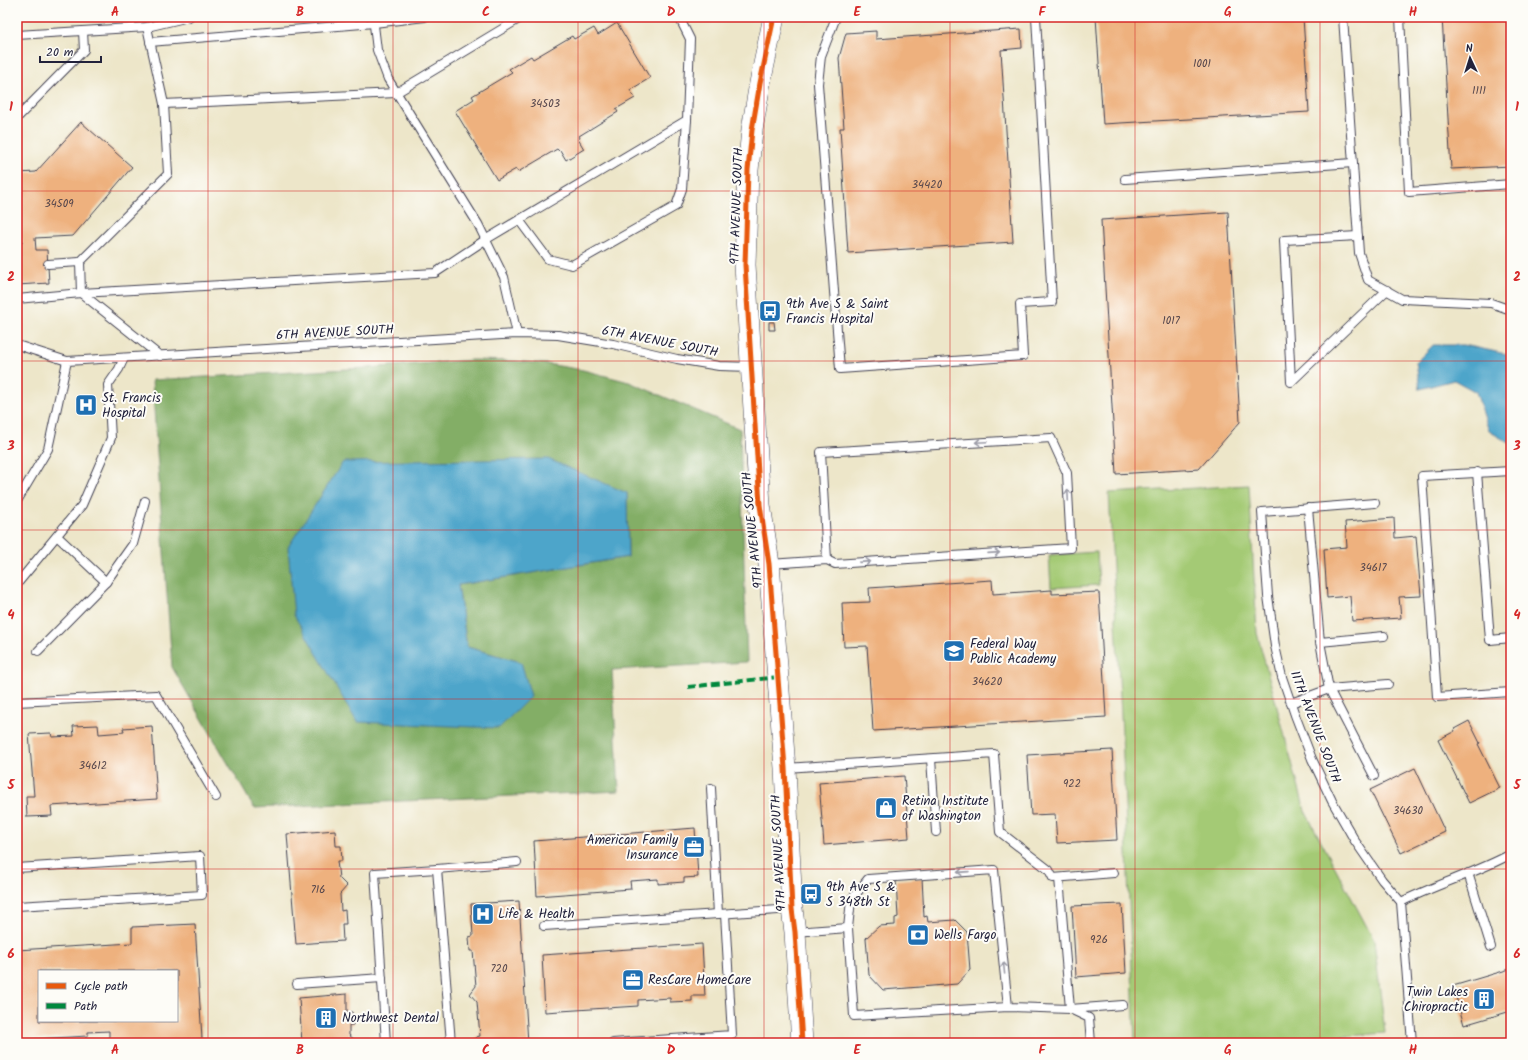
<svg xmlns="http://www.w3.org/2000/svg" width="1528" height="1060" viewBox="0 0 1528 1060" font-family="Kalam,sans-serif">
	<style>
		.green { fill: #a4ca74; stroke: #637658 }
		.forest { fill: #83ae66; stroke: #526850; fill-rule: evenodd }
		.water { fill: #4da5ca; stroke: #386482 }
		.building { fill: #eeb17e; fill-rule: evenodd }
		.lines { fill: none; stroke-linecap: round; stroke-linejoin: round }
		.service-casing { stroke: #403f50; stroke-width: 10 }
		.tertiary-casing { stroke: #403f50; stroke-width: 22 }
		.service { stroke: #fff; stroke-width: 8 }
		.tertiary { stroke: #fff; stroke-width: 21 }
		.quiet { stroke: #00873e; stroke-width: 4; stroke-dasharray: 8 4; stroke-linecap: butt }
		.cycleway-casing { stroke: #fdfcf7; stroke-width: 8 }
		.cycleway { stroke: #e8590c; stroke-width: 5 }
		.oneway { stroke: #9c9ca7 }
		.grid { fill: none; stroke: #d62828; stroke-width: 1; stroke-opacity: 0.55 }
		.labels { text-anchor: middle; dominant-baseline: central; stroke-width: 4; stroke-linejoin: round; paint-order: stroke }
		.number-label { font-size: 11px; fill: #55464c }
		.street-label { font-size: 13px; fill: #22223b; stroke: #fdfcf7 }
		.poi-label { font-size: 13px; fill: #22223b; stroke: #fdfcf7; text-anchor: start }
		.neatline { fill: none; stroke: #d62828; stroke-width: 1.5 }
		.grid-label { font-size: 13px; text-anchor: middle; font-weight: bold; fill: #d62828 }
	</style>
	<rect width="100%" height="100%" fill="#fdfcf7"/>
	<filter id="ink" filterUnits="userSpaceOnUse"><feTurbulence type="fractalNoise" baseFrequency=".025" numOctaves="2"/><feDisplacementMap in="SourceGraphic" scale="8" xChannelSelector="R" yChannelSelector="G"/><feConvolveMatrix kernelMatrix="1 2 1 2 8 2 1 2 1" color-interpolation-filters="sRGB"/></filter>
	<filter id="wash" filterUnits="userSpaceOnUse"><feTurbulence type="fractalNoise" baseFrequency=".012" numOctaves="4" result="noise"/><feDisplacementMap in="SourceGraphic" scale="16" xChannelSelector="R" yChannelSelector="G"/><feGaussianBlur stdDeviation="0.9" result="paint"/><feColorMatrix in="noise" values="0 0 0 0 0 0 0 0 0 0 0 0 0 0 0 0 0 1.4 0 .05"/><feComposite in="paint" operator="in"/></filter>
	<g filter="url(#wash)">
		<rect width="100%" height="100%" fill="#ede6c9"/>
		<g class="green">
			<path d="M 1249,485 L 1257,633 L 1305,811 L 1374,940 L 1385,1033 L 1263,1043 L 1135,1043 L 1122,733 L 1109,493 Z"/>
			<path d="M 1097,552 L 1099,585 L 1051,588 L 1049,555 Z"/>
		</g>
		<path class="forest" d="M 472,360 L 514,361 L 547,364 L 583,370 L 629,382 L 740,429 L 747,662 L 612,670 L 619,791 L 254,808 L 172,667 L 152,380 L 366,368 ZM 627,493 L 628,557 L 458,585 L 467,647 L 521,662 L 294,615 Z"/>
		<g class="water">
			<path d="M 1433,345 L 1464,345 L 1506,354 L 1511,357 L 1511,444 L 1489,431 L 1476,392 L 1454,380 L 1420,389 L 1416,362 Z"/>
			<path d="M 548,459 L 627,493 L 628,557 L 458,585 L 467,647 L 521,662 L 531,696 L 499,728 L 357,722 L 294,615 L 288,547 L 343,462 Z"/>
		</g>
		<g id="blocks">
			<g class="building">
				<path d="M 1096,17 L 1303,17 L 1309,112 L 1103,124 Z"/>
				<path d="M 1442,17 L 1511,17 L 1511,166 L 1451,169 Z"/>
				<path d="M 617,23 L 650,78 L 630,90 L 635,98 L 616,109 L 618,112 L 579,136 L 580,138 L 578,139 L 584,149 L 566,160 L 560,150 L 559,151 L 557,149 L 518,172 L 516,169 L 497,180 L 455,111 L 474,99 L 472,96 L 512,72 L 509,69 L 531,56 L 533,59 L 572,36 L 574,39 L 594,28 L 598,35 Z"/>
				<path d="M 1021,29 L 1022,48 L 1001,50 L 1013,242 L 848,253 L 840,128 L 844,128 L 839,58 L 846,33 L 876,31 L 876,39 Z"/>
				<path d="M 81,122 L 132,167 L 73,236 L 35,238 L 36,250 L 47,250 L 49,283 L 17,285 L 17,243 L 22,243 L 22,239 L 17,239 L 17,173 L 36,172 Z"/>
				<path d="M 1228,212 L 1240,422 L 1199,469 L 1116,474 L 1101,220 Z"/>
				<path d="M 769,322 L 774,322 L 775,330 L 769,330 Z"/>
				<path d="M 1394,518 L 1395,538 L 1416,536 L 1421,596 L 1399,597 L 1401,618 L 1352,621 L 1350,596 L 1327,598 L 1324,549 L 1347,547 L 1345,522 Z"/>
				<path d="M 992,580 L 993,594 L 1052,590 L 1052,594 L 1099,592 L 1106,717 L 873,731 L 867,646 L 844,647 L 842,603 L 870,602 L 869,588 Z"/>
				<path d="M 1469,721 L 1480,743 L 1478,744 L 1500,788 L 1469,803 L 1438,740 L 1455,731 L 1454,729 Z"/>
				<path d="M 98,725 L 99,734 L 124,732 L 123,728 L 152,726 L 157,799 L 51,806 L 52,816 L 27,817 L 26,796 L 34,796 L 29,734 L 51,733 L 52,737 L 74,736 L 73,726 Z"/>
				<path d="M 1112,750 L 1117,840 L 1057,843 L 1055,814 L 1031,815 L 1027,755 Z"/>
				<path d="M 1415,768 L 1445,832 L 1401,853 L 1370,790 Z"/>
				<path d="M 904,776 L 909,838 L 824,845 L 819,783 Z"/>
				<path d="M 695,828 L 698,877 L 684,878 L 684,882 L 658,884 L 658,879 L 630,881 L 631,889 L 537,896 L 534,841 Z"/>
				<path d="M 335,830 L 336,846 L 341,846 L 342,861 L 337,861 L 339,878 L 347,886 L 340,894 L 341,911 L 345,910 L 346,924 L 342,924 L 343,941 L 296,944 L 287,834 Z"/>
				<path d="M 922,878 L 924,917 L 927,916 L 928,922 L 955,920 L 967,932 L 970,970 L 957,984 L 883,990 L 869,975 L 866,938 L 879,926 L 895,925 L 895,918 L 898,917 L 896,880 Z"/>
				<path d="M 519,901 L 528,1043 L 477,1043 L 476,1037 L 480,1036 L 477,1002 L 470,994 L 476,986 L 473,951 L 470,951 L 469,937 L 473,936 L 471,904 Z"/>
				<path d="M 1122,904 L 1126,973 L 1076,977 L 1072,906 Z"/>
				<path d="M 195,924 L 202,1039 L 144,1043 L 109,1043 L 109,1031 L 88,1032 L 88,1036 L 17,1040 L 17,950 L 132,943 L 132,927 ZM 39,971 L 177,971 L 177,1021 L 39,1021 Z"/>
				<path d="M 702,944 L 705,996 L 692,996 L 692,1001 L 670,1002 L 670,998 L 638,1000 L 638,1006 L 545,1012 L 542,955 Z"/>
				<path d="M 1510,969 L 1511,1011 L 1464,1025 L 1453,986 Z"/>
				<path d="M 347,994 L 347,1012 L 352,1012 L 353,1025 L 349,1025 L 349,1035 L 357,1042 L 302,1043 L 299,998 Z"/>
			</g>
		</g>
	</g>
	<g filter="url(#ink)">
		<use href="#blocks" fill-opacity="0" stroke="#403f50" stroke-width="1"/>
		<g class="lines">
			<g class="service-casing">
				<g id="service">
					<path d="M 373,17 L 377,50 L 388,79 L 478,224 L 504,277 L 517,334"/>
					<path d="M 836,17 L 821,56 L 818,84 L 840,369 L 1023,356 L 1020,304 L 1052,302 L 1036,17"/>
					<path d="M 1343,17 L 1359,253 L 1368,280 L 1402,299 L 1491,303 L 1511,310"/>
					<path d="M 1400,17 L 1409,192 L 1511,184"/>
					<path d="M 147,27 L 164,104 L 168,174 L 80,262 L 81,293 L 160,356"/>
					<path d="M 17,35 L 147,27 L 189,17"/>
					<path d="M 150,42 L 374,23 L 425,17"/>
					<path d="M 164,104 L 396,93 L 522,17"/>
					<path d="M 17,118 L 84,50 L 83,31"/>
					<path d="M 1125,179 L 1353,163"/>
					<path d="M 519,220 L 548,259 L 572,265 L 676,206 L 682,189 L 687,120"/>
					<path d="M 1358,236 L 1284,240 L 1291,382 L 1387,290"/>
					<path d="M 48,264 L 80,262"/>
					<path d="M 17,299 L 81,293 L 435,273 L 485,240 L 687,120 L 690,39 L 679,17"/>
					<path d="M 17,345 L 67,361"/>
					<path d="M 1511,471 L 1422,476 L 1437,697 L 1511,692"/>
					<path d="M 1477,472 L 1490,640 L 1511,638"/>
					<path d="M 17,501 L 48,449 L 67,361 L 517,334 L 558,335 L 613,344 L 677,359 L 719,366 L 751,367"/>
					<path d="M 1375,503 L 1262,512 L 1268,596 L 1275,646 L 1282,677 L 1295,715 L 1312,759 L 1332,801 L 1355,841 L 1382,880 L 1401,902 L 1412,1043"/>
					<path d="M 1308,508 L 1320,642 L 1384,636"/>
					<path d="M 57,536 L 106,582 L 133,544 L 145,501"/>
					<path d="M 770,564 L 827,560 L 835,564 L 1071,548 L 1067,473 L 1051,438 L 821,452 L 827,560"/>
					<path d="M 17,584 L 82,505 L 111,438 L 108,385 L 119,369 L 124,358"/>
					<path d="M 1320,642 L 1329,689 L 1388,684"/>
					<path d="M 38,651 L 106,582"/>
					<path d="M 17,702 L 156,695 L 216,797"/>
					<path d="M 1291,703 L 1329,689 L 1374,776"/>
					<path d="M 931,759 L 936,832"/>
					<path d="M 786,768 L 994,754 L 1000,832 L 1049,870 L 1053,878 L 1114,873"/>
					<path d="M 711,788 L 718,914"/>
					<path d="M 17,868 L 200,856 L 202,895 L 17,906"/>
					<path d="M 1468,873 L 1491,947"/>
					<path d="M 1059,878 L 1070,1009 L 1123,1005"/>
					<path d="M 1401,902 C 1437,884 1476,873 1511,854"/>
					<path d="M 544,926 L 792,909"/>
					<path d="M 795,932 L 848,928"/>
					<path d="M 297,984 L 382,978"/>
					<path d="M 1008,1007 L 994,870 L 868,879 L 851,900 L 848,928 L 854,1016 L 1008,1007 L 1070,1009 L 1089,1018 L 1091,1043"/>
					<path d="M 386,1043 L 375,873 L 437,869"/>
					<path d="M 451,1043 L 437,869 L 517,862"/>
					<path d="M 613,1043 L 732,1035 L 725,914"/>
				</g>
			</g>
			<g class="tertiary-casing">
				<path id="tertiary" d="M 774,17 L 760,83 L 752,130 L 748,170 L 745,265 L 760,505 L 769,564 L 785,768 L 792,909 L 795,932 L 802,1043"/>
			</g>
			<use href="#service" class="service"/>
			<use href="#tertiary" class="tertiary"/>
			<path class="quiet" d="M 688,687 L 778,677"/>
			<g class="cycleway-casing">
				<path id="cycleway" d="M 774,17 L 760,83 L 752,130 L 748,170 L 745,265 L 760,505 L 769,564 L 785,768 L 792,909 L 795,932 L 802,1043"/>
			</g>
			<use href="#cycleway" class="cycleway"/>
		</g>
		<defs><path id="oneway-shaft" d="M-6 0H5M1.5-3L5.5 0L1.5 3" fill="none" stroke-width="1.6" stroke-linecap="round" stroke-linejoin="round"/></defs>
		<g class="oneway">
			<use href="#oneway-shaft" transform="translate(981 442) rotate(177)"/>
			<use href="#oneway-shaft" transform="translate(1068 495) rotate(-93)"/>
			<use href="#oneway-shaft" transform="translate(994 553) rotate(-4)"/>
			<use href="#oneway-shaft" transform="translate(865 562) rotate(-4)"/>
			<use href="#oneway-shaft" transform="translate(963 872) rotate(176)"/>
			<use href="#oneway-shaft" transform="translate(1004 968) rotate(-96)"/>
		</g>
	</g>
	<path class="grid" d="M 208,17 L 208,1043M 393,17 L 393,1043M 578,17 L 578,1043M 764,17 L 764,1043M 950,17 L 950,1043M 1135,17 L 1135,1043M 1320,17 L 1320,1043M 17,191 L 1511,191M 17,361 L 1511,361M 17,530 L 1511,530M 17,699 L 1511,699M 17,869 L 1511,869"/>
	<defs>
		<g id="bus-square" transform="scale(1.15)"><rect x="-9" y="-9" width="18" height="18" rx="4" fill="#1f6fb2" stroke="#fdfcf7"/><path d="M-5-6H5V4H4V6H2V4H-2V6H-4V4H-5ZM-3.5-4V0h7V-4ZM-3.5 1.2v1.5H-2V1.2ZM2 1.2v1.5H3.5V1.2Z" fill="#fff"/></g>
		<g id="hospital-square" transform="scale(1.15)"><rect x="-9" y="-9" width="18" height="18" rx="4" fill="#1f6fb2" stroke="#fdfcf7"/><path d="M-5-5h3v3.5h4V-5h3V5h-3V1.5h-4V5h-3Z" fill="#fff"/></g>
		<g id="school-square" transform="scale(1.15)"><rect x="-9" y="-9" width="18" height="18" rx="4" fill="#1f6fb2" stroke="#fdfcf7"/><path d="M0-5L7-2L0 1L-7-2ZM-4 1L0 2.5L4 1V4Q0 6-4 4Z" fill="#fff"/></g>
		<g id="shop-square" transform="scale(1.15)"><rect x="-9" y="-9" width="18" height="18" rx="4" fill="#1f6fb2" stroke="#fdfcf7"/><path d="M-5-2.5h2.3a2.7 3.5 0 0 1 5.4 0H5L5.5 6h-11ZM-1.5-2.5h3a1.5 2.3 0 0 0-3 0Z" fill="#fff"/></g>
		<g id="office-square" transform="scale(1.15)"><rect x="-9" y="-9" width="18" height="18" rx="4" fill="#1f6fb2" stroke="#fdfcf7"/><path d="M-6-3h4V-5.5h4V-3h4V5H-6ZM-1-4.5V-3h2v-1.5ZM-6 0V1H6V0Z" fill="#fff"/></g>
		<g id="bank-square" transform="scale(1.15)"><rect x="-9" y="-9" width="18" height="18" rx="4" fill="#1f6fb2" stroke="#fdfcf7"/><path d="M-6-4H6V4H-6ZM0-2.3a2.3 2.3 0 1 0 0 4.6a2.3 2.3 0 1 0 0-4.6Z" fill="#fff"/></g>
		<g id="building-square" transform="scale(1.15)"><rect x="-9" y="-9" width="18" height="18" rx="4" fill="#1f6fb2" stroke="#fdfcf7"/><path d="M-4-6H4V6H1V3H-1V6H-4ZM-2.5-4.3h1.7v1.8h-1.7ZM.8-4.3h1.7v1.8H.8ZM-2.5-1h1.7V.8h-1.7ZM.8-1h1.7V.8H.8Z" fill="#fff"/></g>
	</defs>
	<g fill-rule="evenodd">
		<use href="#bus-square" x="770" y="311"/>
		<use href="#hospital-square" x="86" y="405"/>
		<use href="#school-square" x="954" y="651"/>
		<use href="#shop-square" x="886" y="808"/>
		<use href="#office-square" x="694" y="847"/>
		<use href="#bus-square" x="811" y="894"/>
		<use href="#hospital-square" x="483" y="914"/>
		<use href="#bank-square" x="918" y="935"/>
		<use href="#office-square" x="633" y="980"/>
		<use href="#building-square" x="1484" y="999"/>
		<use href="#building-square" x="326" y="1018"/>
	</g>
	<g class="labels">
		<g class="number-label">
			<text x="1202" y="64">1001</text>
			<text x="1479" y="91">1111</text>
			<text x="545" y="104">34503</text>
			<text x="927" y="185">34420</text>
			<text x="59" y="204">34509</text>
			<text x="1171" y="321">1017</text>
			<text x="1373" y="568">34617</text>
			<text x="987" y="682">34620</text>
			<text x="93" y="766">34612</text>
			<text x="1072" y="784">922</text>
			<text x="1408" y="811">34630</text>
			<text x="318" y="890">716</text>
			<text x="1099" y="940">926</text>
			<text x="499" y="969">720</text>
		</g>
		<g class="street-label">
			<text transform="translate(737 206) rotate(-88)">9TH AVENUE SOUTH</text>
			<text transform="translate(335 333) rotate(-3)">6TH AVENUE SOUTH</text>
			<text transform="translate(660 342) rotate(11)">6TH AVENUE SOUTH</text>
			<text transform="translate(753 530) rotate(-96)">9TH AVENUE SOUTH</text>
			<text transform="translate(1315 727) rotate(69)">11TH AVENUE SOUTH</text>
			<text transform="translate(779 853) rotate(-93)">9TH AVENUE SOUTH</text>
		</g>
		<g class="poi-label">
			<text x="786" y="304">9th Ave S &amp; Saint<tspan x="786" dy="15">Francis Hospital</tspan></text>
			<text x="102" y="398">St. Francis<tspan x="102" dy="15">Hospital</tspan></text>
			<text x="970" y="644">Federal Way<tspan x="970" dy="15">Public Academy</tspan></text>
			<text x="902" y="801">Retina Institute<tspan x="902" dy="15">of Washington</tspan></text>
			<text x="678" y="840" text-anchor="end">American Family<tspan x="678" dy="15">Insurance</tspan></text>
			<text x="826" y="887">9th Ave S &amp;<tspan x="826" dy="15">S 348th St</tspan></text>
			<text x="498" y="914">Life &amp; Health</text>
			<text x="934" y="935">Wells Fargo</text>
			<text x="648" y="980">ResCare HomeCare</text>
			<text x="1468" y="992" text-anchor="end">Twin Lakes<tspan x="1468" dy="15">Chiropractic</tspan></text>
			<text x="342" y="1018">Northwest Dental</text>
		</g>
	</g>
	<rect width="1528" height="1060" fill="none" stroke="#fdfcf7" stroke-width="44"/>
	<rect x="38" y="970" width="140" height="52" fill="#fdfcf7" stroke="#a5a5ac"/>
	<rect x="46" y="983" width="20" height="6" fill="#e8590c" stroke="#a5a5ac"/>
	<text x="74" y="990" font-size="12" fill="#22223b">Cycle path</text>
	<rect x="46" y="1003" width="20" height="6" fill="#00873e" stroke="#a5a5ac"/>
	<text x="74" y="1010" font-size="12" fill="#22223b">Path</text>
	<g transform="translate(1470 58) rotate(356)" stroke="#fdfcf7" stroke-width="3" paint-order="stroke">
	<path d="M0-3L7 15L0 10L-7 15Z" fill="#22223b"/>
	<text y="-6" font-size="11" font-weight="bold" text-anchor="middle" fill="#22223b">N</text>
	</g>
	<path d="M40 56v6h61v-6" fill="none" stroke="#22223b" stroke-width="2"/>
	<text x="46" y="56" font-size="12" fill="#22223b" stroke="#fdfcf7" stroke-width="3" paint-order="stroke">20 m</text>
	<rect x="22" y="22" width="1484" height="1016" class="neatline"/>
	<g class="grid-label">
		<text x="115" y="16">A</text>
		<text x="300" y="16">B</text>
		<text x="486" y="16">C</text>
		<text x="671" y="16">D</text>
		<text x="857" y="16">E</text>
		<text x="1042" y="16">F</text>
		<text x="1228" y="16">G</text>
		<text x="1413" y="16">H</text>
		<text x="11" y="111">1</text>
		<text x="1517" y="111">1</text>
		<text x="11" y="281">2</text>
		<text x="1517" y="281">2</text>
		<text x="11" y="450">3</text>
		<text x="1517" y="450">3</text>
		<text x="11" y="619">4</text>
		<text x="1517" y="619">4</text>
		<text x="11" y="789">5</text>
		<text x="1517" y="789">5</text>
		<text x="11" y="958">6</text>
		<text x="1517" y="958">6</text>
		<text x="115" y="1054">A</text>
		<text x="300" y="1054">B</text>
		<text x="486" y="1054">C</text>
		<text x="671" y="1054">D</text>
		<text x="857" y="1054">E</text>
		<text x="1042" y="1054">F</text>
		<text x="1228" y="1054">G</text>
		<text x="1413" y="1054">H</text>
	</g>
</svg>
